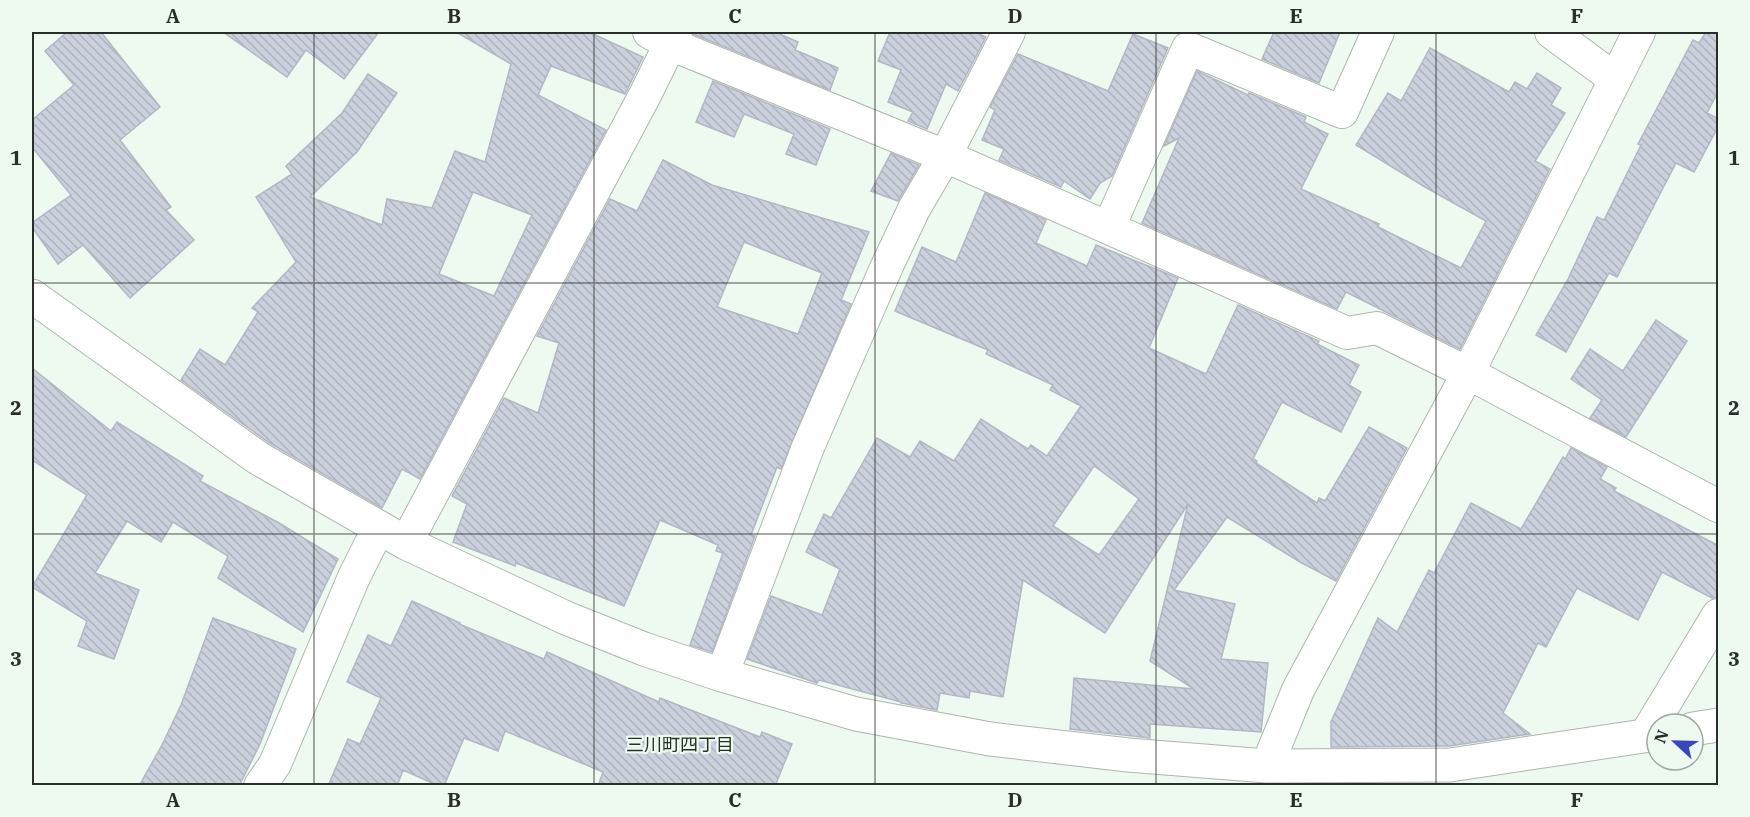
<svg xmlns="http://www.w3.org/2000/svg" width="1750" height="817" viewBox="0 0 1750 817" font-family="'IBM Plex Serif','Noto Sans JP',serif">
	<style>
		.building { fill: url(#building-back-hatch); stroke: #b2b7c3; stroke-width: 1.5; fill-rule: evenodd }
		.lines { fill: none; stroke-linecap: round; stroke-linejoin: round }
		.minor-casing { stroke: #acb7ad; stroke-width: 34 }
		.tertiary-casing { stroke: #acb7ad; stroke-width: 35 }
		.minor { stroke: #fff; stroke-width: 32 }
		.tertiary { stroke: #fff; stroke-width: 33 }
		.grid { fill: none; stroke: #292e2a; stroke-width: 1.5; stroke-opacity: 0.55 }
		.labels { text-anchor: middle; dominant-baseline: central; stroke-width: 4.5; stroke-linejoin: round; paint-order: stroke }
		.neighbourhood-label { font-size: 18px; fill: #273028; stroke: #eefaef }
		.neatline { fill: none; stroke: #292e2a; stroke-width: 2 }
		.grid-label { font-size: 20px; text-anchor: middle; font-weight: bold; fill: #292e2a }
	</style>
	<defs>
		<pattern id="building-back-hatch" width="6" height="6" patternUnits="userSpaceOnUse" patternTransform="scale(1.5)"><rect width="6" height="6" fill="#cbd0dd"/><path d="M-1 5l2 2M0 0l6 6M5-1l2 2" fill="none" stroke="#aeb3be"/></pattern>
	</defs>
	<rect width="100%" height="100%" fill="#eefaef"/>
	<g class="building">
		<path d="M 67,32 L 101,32 L 160,107 L 120,140 L 171,207 L 166,210 L 194,240 L 130,298 L 83,245 L 58,264 L 32,227 L 32,223 L 71,195 L 32,147 L 32,120 L 74,85 L 45,51 Z"/>
		<path d="M 223,32 L 379,32 L 344,79 L 306,50 L 287,77 Z"/>
		<path d="M 456,32 L 589,32 L 643,57 L 625,94 L 551,66 L 538,95 L 606,130 L 420,479 L 402,469 L 382,508 L 268,442 L 181,380 L 200,349 L 225,365 L 258,312 L 252,308 L 296,262 L 256,197 L 292,174 L 286,166 L 342,113 L 368,74 L 397,93 L 357,152 L 310,197 L 382,225 L 387,199 L 432,208 L 455,151 L 485,162 L 511,64 ZM 473,192 L 532,215 L 494,296 L 439,274 Z"/>
		<path d="M 694,32 L 775,32 L 798,42 L 795,50 L 838,68 L 830,90 L 693,34 Z"/>
		<path d="M 890,32 L 975,32 L 986,37 L 958,91 L 946,84 L 927,129 L 908,121 L 913,112 L 888,102 L 901,70 L 878,61 Z"/>
		<path d="M 1274,32 L 1340,32 L 1319,83 L 1262,59 Z"/>
		<path d="M 1706,32 L 1719,32 L 1719,90 L 1707,113 L 1719,119 L 1719,125 L 1694,172 L 1676,163 L 1617,277 L 1609,273 L 1566,352 L 1536,335 L 1568,279 L 1597,217 L 1604,220 L 1641,145 L 1638,144 L 1693,40 L 1699,43 Z"/>
		<path d="M 1133,34 L 1168,48 L 1112,176 L 1100,183 L 1090,199 L 1064,181 L 1061,187 L 999,160 L 1004,149 L 982,140 L 995,110 L 990,107 L 1018,54 L 1108,91 Z"/>
		<path d="M 1430,48 L 1509,92 L 1515,82 L 1527,89 L 1537,73 L 1561,88 L 1551,105 L 1565,113 L 1535,161 L 1550,169 L 1460,349 L 1346,292 L 1337,309 L 1142,223 L 1179,138 L 1164,146 L 1197,71 L 1248,95 L 1249,93 L 1306,117 L 1304,122 L 1328,134 L 1301,189 L 1379,224 L 1378,227 L 1461,268 L 1486,221 L 1425,187 L 1356,145 L 1388,93 L 1401,101 Z"/>
		<path d="M 713,81 L 830,129 L 816,165 L 786,154 L 794,134 L 744,114 L 734,137 L 696,122 Z"/>
		<path d="M 891,153 L 919,165 L 898,201 L 871,191 Z"/>
		<path d="M 663,160 L 712,185 L 869,232 L 841,300 L 851,304 L 781,469 L 777,467 L 751,535 L 755,536 L 712,652 L 690,645 L 723,553 L 716,551 L 718,545 L 660,520 L 624,606 L 516,563 L 515,566 L 453,542 L 467,504 L 452,496 L 504,398 L 538,413 L 559,343 L 537,336 L 610,199 L 637,211 ZM 744,242 L 822,273 L 798,334 L 717,307 Z"/>
		<path d="M 985,193 L 1046,220 L 1036,243 L 1087,266 L 1096,245 L 1178,278 L 1149,348 L 1206,374 L 1238,305 L 1319,341 L 1317,344 L 1359,365 L 1349,385 L 1361,392 L 1341,432 L 1282,402 L 1253,459 L 1257,461 L 1256,463 L 1317,503 L 1319,498 L 1325,501 L 1369,427 L 1407,448 L 1336,581 L 1300,562 L 1227,517 L 1174,590 L 1235,604 L 1221,659 L 1268,663 L 1261,732 L 1150,724 L 1150,738 L 1070,729 L 1074,678 L 1194,689 L 1150,661 L 1188,504 L 1105,633 L 1023,580 L 1003,697 L 970,691 L 969,698 L 940,693 L 937,710 L 901,703 L 901,702 L 819,680 L 817,683 L 747,659 L 771,596 L 822,615 L 840,569 L 806,552 L 824,514 L 831,518 L 877,438 L 910,457 L 920,441 L 954,461 L 981,419 L 1028,449 L 1031,445 L 1047,456 L 1081,406 L 1050,390 L 1053,385 L 986,354 L 988,350 L 895,311 L 922,247 L 956,262 ZM 1094,466 L 1139,499 L 1099,555 L 1053,526 Z"/>
		<path d="M 1656,320 L 1687,341 L 1626,437 L 1590,418 L 1602,400 L 1571,379 L 1590,349 L 1623,371 Z"/>
		<path d="M 32,368 L 111,431 L 117,422 L 203,476 L 200,481 L 279,523 L 338,559 L 303,632 L 218,578 L 228,556 L 173,522 L 161,542 L 127,521 L 95,573 L 139,590 L 114,659 L 78,646 L 87,621 L 32,587 L 87,495 L 32,460 Z"/>
		<path d="M 1571,448 L 1607,467 L 1600,479 L 1616,488 L 1614,491 L 1719,546 L 1719,597 L 1712,598 L 1662,572 L 1638,620 L 1577,588 L 1546,647 L 1538,643 L 1503,713 L 1530,734 L 1449,746 L 1331,747 L 1331,722 L 1378,618 L 1397,632 L 1429,570 L 1434,573 L 1471,503 L 1521,529 L 1563,457 L 1565,459 Z"/>
		<path d="M 412,601 L 460,623 L 459,624 L 544,659 L 547,652 L 659,702 L 660,698 L 760,737 L 762,732 L 792,744 L 775,786 L 598,786 L 603,772 L 505,731 L 498,751 L 464,738 L 444,786 L 439,786 L 403,770 L 397,786 L 328,786 L 348,739 L 360,744 L 381,698 L 347,682 L 368,635 L 391,646 Z"/>
		<path d="M 213,618 L 296,649 L 260,744 L 239,786 L 139,786 L 162,745 L 181,705 Z"/>
	</g>
	<g class="lines">
		<g class="minor-casing">
			<g id="minor">
				<path d="M 649,32 L 670,44 L 945,156 L 1347,333 L 1377,328 L 1468,373 L 1718,506"/>
				<path d="M 1551,32 L 1615,79"/>
				<path d="M 1109,227 L 1188,48 L 1342,112 L 1378,32"/>
				<path d="M 406,543 L 645,95 L 676,32"/>
				<path d="M 722,675 L 808,447 L 887,266 L 914,209 L 945,156 L 1009,32"/>
				<path d="M 1645,736 L 1718,615"/>
				<path d="M 1267,766 L 1298,690 L 1468,373 L 1639,32"/>
				<path d="M 260,786 L 275,764 L 354,577 L 379,527"/>
			</g>
		</g>
		<g class="tertiary-casing">
			<g id="tertiary">
				<path d="M 32,296 L 258,458 L 406,543 L 566,618 L 644,649 L 722,675 L 856,714 L 990,739 L 1128,755 L 1267,766 L 1450,765 L 1657,734"/>
				<path d="M 1693,729 L 1718,725"/>
			</g>
		</g>
		<use href="#minor" class="minor"/>
		<use href="#tertiary" class="tertiary"/>
	</g>
	<path class="grid" d="M 314,32 L 314,786M 594,32 L 594,786M 875,32 L 875,786M 1156,32 L 1156,786M 1436,32 L 1436,786M 32,283 L 1718,283M 32,534 L 1718,534"/>
	<g class="labels">
		<g class="neighbourhood-label">
			<text x="680" y="744">三川町四丁目</text>
		</g>
	</g>
	<rect width="1750" height="817" fill="none" stroke="#eefaef" stroke-width="66"/>
	<g transform="translate(1675 742) rotate(292)"><circle r="28" fill="#eefaef" stroke="#9fa8a0" stroke-width="1.5"/>
	<path d="M0-4.5L10 22L0 15L-10 22Z" fill="#3648bb"/>
	<text y="-9" font-size="16" font-weight="bold" text-anchor="middle" fill="#292e2a">N</text>
	</g>
	<rect x="33" y="33" width="1684" height="751" class="neatline"/>
	<g class="grid-label">
		<text x="173" y="23">A</text>
		<text x="454" y="23">B</text>
		<text x="735" y="23">C</text>
		<text x="1015" y="23">D</text>
		<text x="1296" y="23">E</text>
		<text x="1577" y="23">F</text>
		<text x="16" y="165">1</text>
		<text x="1734" y="165">1</text>
		<text x="16" y="415">2</text>
		<text x="1734" y="415">2</text>
		<text x="16" y="666">3</text>
		<text x="1734" y="666">3</text>
		<text x="173" y="807">A</text>
		<text x="454" y="807">B</text>
		<text x="735" y="807">C</text>
		<text x="1015" y="807">D</text>
		<text x="1296" y="807">E</text>
		<text x="1577" y="807">F</text>
	</g>
</svg>
